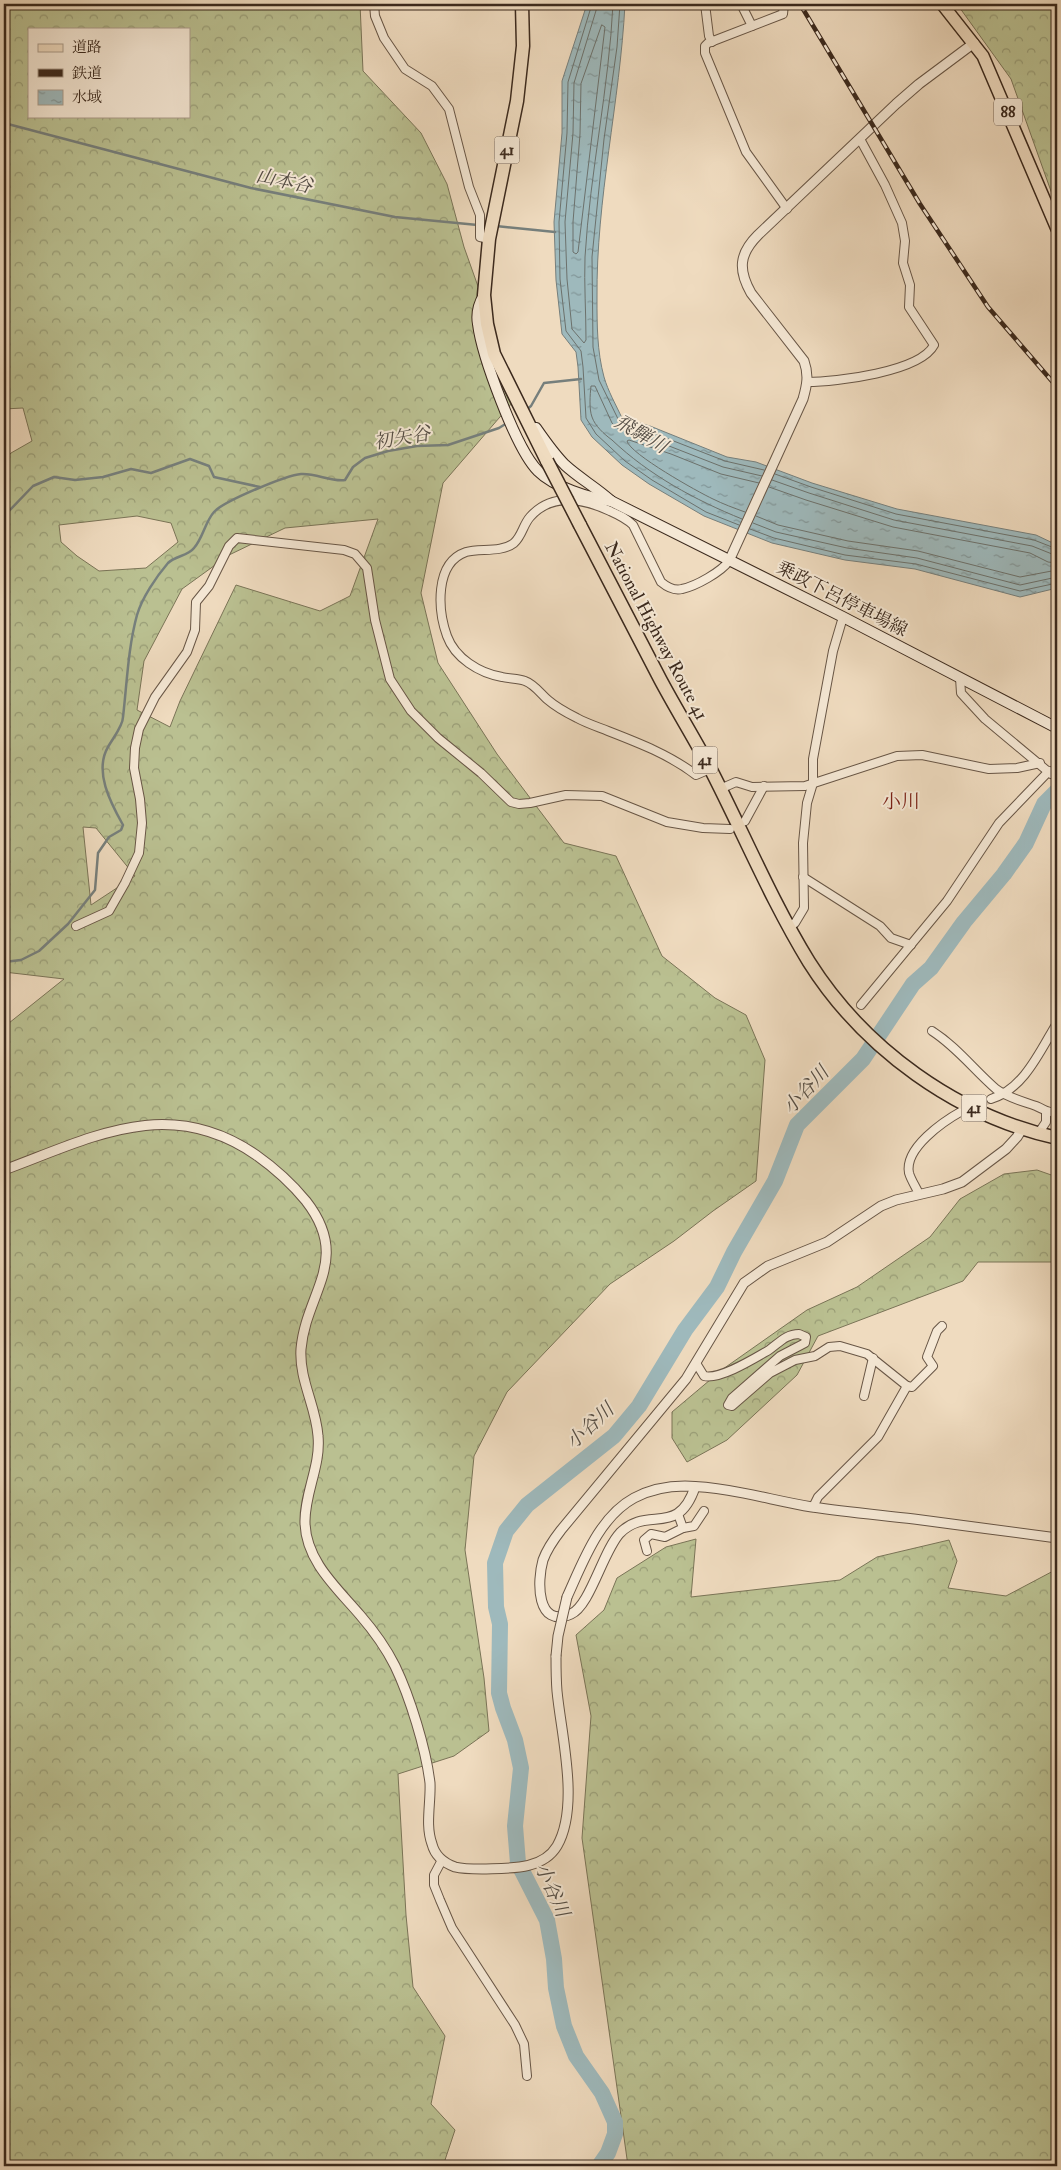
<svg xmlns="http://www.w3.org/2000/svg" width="1061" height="2170" viewBox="0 0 1061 2170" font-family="'IM FELL Double Pica','Noto Serif JP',serif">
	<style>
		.forest { fill: url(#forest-crowns); stroke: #7a7457; fill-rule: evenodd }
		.water { fill: url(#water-ripples); stroke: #767f7c }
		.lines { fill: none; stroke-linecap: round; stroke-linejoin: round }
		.shore { stroke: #6c716c; stroke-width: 1 }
		.stream { stroke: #767f7c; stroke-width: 2.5 }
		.river { stroke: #9eb9bc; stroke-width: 16 }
		.minor-tunnel { stroke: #cbb79f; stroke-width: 8; stroke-dasharray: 8 4; stroke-linecap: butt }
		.minor-casing { stroke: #685646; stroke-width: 10 }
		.tertiary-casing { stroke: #685646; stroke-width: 11 }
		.secondary-casing { stroke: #3b291d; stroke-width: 12 }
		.primary-casing { stroke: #3b291d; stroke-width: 14 }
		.trunk-casing { stroke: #3b291d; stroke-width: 15 }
		.minor { stroke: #f5e8d5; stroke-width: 8 }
		.tertiary { stroke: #f5e8d5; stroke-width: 9 }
		.secondary { stroke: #f5e8d5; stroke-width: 10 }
		.primary { stroke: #efdbbf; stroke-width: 11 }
		.trunk { stroke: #efdbbf; stroke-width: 12 }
		.rail-casing { stroke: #3b291d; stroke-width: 4.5 }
		.rail { stroke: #f5e8d5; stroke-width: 2.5; stroke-dasharray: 8; stroke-linecap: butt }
		.tertiary-bridge-casing { stroke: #685646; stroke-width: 11; stroke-linecap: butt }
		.trunk-bridge-casing { stroke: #3b291d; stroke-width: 15; stroke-linecap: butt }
		.tertiary-bridge { stroke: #f5e8d5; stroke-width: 9 }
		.trunk-bridge { stroke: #efdbbf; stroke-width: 12 }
		.labels { text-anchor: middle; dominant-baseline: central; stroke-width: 4; stroke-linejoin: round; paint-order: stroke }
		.shield { fill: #f5e8d5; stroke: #736254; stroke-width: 1 }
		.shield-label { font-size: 16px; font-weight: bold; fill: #3b291d }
		.street-label { font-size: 18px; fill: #3b291d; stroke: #f5e8d5 }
		.water-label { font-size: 19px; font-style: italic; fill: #544d45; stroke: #f5e8d5 }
		.neighbourhood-label { font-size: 19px; fill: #7a1f14; stroke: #f5e8d5 }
	</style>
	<defs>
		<pattern id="forest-crowns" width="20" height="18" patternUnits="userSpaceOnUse" patternTransform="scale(1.25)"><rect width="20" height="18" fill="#bac091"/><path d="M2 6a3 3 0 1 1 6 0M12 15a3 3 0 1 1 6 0" fill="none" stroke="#989c76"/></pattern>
		<pattern id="water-ripples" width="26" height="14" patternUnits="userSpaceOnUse" patternTransform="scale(1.25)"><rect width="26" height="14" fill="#9eb9bc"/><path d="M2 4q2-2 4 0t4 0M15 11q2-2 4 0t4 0" fill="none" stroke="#829698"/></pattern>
	</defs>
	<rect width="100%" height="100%" fill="#efdbbf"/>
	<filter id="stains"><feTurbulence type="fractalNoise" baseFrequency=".004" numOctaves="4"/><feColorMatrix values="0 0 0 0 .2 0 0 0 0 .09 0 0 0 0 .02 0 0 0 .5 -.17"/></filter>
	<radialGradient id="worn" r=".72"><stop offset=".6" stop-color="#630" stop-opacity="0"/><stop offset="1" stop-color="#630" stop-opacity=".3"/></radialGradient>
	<g class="forest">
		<path d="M 4,4 L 360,4 L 363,71 L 421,133 L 447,184 L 464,247 L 480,292 L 512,403 L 443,483 L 421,593 L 438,663 L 497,754 L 564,843 L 616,856 L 662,956 L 715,998 L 746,1015 L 765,1060 L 756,1181 L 713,1211 L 674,1241 L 610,1284 L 507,1392 L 474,1456 L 465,1550 L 484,1678 L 489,1731 L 454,1756 L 398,1774 L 406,1915 L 413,1987 L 445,2036 L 431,2104 L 455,2130 L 443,2166 L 4,2166 L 4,1024 L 9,1023 L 64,979 L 4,972 L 4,461 L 11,453 L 32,441 L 23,408 L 4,409 ZM 29,29 L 189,29 L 189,116 L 29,116 ZM 137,516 L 171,523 L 178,542 L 146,568 L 99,571 L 77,556 L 61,542 L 59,525 ZM 378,519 L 350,596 L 320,611 L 236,585 L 180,701 L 170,727 L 137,710 L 144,661 L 182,589 L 229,555 L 285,528 ZM 83,827 L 96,828 L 135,876 L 91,905 Z"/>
		<path d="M 957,4 L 1057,4 L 1057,208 L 1011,79 Z"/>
		<path d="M 1037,1170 L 1057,1177 L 1057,1262 L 978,1262 L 963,1281 L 818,1336 L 797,1375 L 727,1440 L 687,1462 L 672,1438 L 672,1412 L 723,1369 L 807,1310 L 857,1287 L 930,1237 L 960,1199 L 1004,1174 Z"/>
		<path d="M 696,1539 L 691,1597 L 840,1580 L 877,1557 L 949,1540 L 957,1561 L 948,1588 L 1006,1596 L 1057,1569 L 1057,2166 L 628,2166 L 582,1838 L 591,1716 L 576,1635 L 604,1610 L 617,1578 L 666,1547 Z"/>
	</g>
	<path class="water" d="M 587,4 L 625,4 C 620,102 596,199 597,298 C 597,325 597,351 604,377 C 608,391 616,405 622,418 L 650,426 L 727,457 L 756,462 L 812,483 L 897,509 L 1036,535 L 1057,545 L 1057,588 L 1020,597 L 915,569 L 845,560 L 772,543 L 704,516 L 649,484 L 622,465 L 592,437 L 581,420 L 578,367 L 576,352 L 562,334 L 556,280 L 554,222 L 562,133 L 562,81 Z"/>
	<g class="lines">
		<g class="shore">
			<path d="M 592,4 L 568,82 L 567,133 L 559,222 L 560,279 L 566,331 L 581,351 L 583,367 L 586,418 L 596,434 L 625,461 L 652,480 L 706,512 L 739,525"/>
			<path d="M 598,4 L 574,83 L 573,133 L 565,222 L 567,279 L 572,329 L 584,343 L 586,340 C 586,312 584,284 585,257 C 590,172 609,88 613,4"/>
			<path d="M 620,4 L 617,47 L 604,139 L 592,257 L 593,347 L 599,380 L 620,423 L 648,431 L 725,461 L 764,470"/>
			<path d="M 602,25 L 605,27 L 578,252 L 576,254 L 573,252 L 573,222 L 580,134 L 581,84 Z"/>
			<path d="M 775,474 L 811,487 L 896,514 L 1034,540 L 1057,549"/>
			<path d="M 772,480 L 809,493 L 894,520 L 1032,546 L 1057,556"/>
			<path d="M 769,487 L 806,500 L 893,527 L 1030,553 L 1048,562 L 1057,563"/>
			<path d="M 745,512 C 734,508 723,504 713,499 C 698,492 630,454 627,441 L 629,440 L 671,454 L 721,474 L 759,483"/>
			<path d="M 756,516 L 778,525 L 848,541 L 918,551 L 1020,577 L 1057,570"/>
			<path d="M 742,519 C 695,500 649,475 612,440 C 604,434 595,426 592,417 C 589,409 590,395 591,386 L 595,386 L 612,423 L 617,428 L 646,437 L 723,467 L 762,476"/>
			<path d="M 753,523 L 776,532 L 847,548 L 917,558 L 1020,585 L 1057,577"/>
			<path d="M 750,529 L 774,538 L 845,555 L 916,564 L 1020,591 L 1057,583"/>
		</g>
		<g class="stream">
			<path d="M 4,123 L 251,188 L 395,217 L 488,226"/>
			<path d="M 496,226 L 555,232"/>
			<path d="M 526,410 L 531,406 L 544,383 L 581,379"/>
			<path d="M 4,512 L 9,511 L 33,486 L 54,477 L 75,480 L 103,477 L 131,469 L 151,473 L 190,459 L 209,466 L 214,477 L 260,487"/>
			<path d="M 4,962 L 21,960 L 39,951 L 68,924 L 95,890 L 98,853 L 109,837 L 121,830 L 123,825 C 110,802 94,771 108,747 C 113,738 123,726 123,717 C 127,683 128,648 137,615 C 142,598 156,577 168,563 C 175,556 188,556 194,548 C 203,538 205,522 214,512 C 224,501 287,475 301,474 C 316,473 331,482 345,480 L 353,467 L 365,458 L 388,451 L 417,446 L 448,445 L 499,428 L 507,423"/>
		</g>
		<path class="river" d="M 599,2166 L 608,2153 L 615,2134 L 615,2122 L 602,2093 L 576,2056 L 564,2026 L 556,1988 L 554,1959 L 547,1920 L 518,1863 L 515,1826 L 521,1768 L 515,1740 L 503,1708 L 499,1693 L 500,1624 L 496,1607 L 495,1563 L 506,1531 L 527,1505 L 614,1436 L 639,1406 L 685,1330 L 717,1287 L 734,1252 L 775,1181 L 797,1125 L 863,1059 L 913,984 L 931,968 L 964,922 L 1004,874 L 1026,843 L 1044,804 L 1057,791"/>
		<path class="minor-tunnel" d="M 970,1108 L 991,1099"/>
		<g class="minor-casing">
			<g id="minor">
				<path d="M 374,4 L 375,16 L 384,38 L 405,69 L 432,86 L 449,109 L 469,187 L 480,215 L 480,237 L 489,239"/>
				<path d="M 705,4 L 709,36 L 712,42"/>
				<path d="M 741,4 L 752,26"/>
				<path d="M 784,4 L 783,14 L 708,43 L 705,46 L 705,53 L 746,152 L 787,209"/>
				<path d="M 807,382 C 836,382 920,372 934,345 L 909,307 L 910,285 L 903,263 L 905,241 L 902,223 L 885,185 L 860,139"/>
				<path d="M 960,678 L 961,693 L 985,719 L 1051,774 L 1057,776"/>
				<path d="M 710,769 L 696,775 C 670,755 639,743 608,731 C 598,727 586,723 577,718 C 567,713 556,707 548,700 C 541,694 534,684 525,681 C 518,678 509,679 502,677 C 479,673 455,658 447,636 C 438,611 434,563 466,552 C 480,548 501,553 514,543 C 522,536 523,525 530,517 C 552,492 584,499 610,511 C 619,515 626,518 633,525 L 661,582 C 667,587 674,591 682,589 C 696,586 721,572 729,561"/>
				<path d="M 720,789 L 736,782 L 752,787 L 805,786 L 897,756 L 922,755 L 989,769 L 1017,768 L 1040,763"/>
				<path d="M 745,821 L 764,786"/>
				<path d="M 803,877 L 880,926 L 891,938 L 911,945"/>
				<path d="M 76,926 L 109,911 L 125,883 L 139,853 L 142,823 L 140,799 L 134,768 L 135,748 L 139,729 L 155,697 L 187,652 L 195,630 L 196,602 L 209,586 L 229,546 L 237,538 L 344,550 L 355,554 L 367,568 L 375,620 L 390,679 L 411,711 L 438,738 L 481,773 L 511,802 L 519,804 L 530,803 L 566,795 L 602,796 L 667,822 L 703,828 L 730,829"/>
				<path d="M 790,927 L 795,923 L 804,908 L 803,843 L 807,803 L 813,783 L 813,759 L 833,651 L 843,617"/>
				<path d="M 861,1005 L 947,901 L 999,823 L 1049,771"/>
				<path d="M 932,1031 C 957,1047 974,1070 996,1089 C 1008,1098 1022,1101 1036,1106 C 1046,1110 1044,1112 1057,1113"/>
				<path d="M 991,1099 C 1024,1089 1040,1051 1057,1023"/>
				<path d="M 1038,1134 L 1046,1122 L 1046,1112"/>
				<path d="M 919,1194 C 916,1187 911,1180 909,1173 C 904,1148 944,1121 962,1111"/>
				<path d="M 696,1363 L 704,1376 C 720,1380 755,1358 769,1350 C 779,1343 786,1334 799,1334 L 806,1337 L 805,1343 L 780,1356 L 732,1398 L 728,1405 L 732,1406 L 770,1373 L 795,1360 L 815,1356 L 829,1347 L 840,1346 L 867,1354 L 907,1386 L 878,1437 L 818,1497 L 813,1507"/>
				<path d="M 907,1386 L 912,1387 L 933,1366 L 927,1357 L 937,1331 L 942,1326"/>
				<path d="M 864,1396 L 873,1358"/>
				<path d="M 683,1528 L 694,1526 L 704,1511"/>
				<path d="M 647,1551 L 644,1540 L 651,1534 L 665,1537 L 683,1528 L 678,1514"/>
				<path d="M 442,1860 L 434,1875 L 434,1885 L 440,1900 L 452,1928 L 515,2025 L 524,2044 L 527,2076"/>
			</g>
		</g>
		<g class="tertiary-casing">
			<g id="tertiary">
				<path d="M 729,561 L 803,399 C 807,385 809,375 804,361 L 751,293 C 738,270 739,254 758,235 L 896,104 L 919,84 L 974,43"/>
				<path d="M 4,1170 C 91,1138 168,1094 256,1155 C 273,1167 292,1184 306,1201 C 352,1260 306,1292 301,1349 C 299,1380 316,1406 318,1436 C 321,1466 304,1494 305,1523 C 306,1561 337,1588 360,1615 C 373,1630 386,1648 395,1666 C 410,1697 426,1749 430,1783 C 431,1803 425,1825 432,1844 C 435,1856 444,1863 455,1867 C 463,1869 474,1869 482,1869 C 507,1868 542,1871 557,1846 C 580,1806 561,1734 557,1691 C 556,1679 556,1668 556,1656"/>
				<path d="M 695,1487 C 678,1538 648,1505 620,1533 C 603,1551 590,1606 571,1614 C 536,1629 537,1581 543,1560 C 547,1549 554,1539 561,1530 L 686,1379 L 744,1283 L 768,1266 L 827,1242 L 881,1206 L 896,1200 L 943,1189 L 962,1182 L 1006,1149 L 1017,1137 L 1022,1129"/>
				<path d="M 567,1597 C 583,1562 599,1517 634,1498 C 649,1490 668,1486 685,1486 C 729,1487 770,1500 812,1507 C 846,1512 880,1515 914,1519 C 962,1525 1009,1532 1057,1538"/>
			</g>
		</g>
		<g class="secondary-casing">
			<g id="secondary">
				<path d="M 484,295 C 478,305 476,313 478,324 C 482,356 516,449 538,471 C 554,487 589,498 611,501"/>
				<path d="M 536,428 C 545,441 554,454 565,465 C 579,478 597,488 611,501 L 843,617 L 1057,728"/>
			</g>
		</g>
		<g class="primary-casing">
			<path id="primary" d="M 942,4 L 983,56 L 1057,229"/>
		</g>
		<g class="trunk-casing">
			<g id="trunk">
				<path d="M 522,4 L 523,46 L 517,101 L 489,239 L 484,295 L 487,324 L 494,354 L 547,461"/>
				<path d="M 580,525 C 607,576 633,628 660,679 C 676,709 694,738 710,768 C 743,832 771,900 809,962 C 864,1049 957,1116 1057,1138"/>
			</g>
		</g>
		<use href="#minor" class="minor"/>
		<use href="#tertiary" class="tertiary"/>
		<use href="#secondary" class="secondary"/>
		<use href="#primary" class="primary"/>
		<use href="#trunk" class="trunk"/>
		<g class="rail-casing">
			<path id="rail" d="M 800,4 L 920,204 L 988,307 L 1057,387"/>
		</g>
		<use href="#rail" class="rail"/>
		<g class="tertiary-bridge-casing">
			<path id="tertiary-bridge" d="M 556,1656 L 558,1636 L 567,1597"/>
		</g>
		<g class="trunk-bridge-casing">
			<path id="trunk-bridge" d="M 547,461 L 580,525"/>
		</g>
		<use href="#tertiary-bridge" class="tertiary-bridge"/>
		<use href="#trunk-bridge" class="trunk-bridge"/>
	</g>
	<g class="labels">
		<g class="shield">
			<rect x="994" y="98.5" width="28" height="27" rx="4"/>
			<rect x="494.5" y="136.5" width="25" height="27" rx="4"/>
			<rect x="692.5" y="746.5" width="25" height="27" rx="4"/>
			<rect x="961.5" y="1094.5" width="25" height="27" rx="4"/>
		</g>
		<g class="shield-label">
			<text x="1008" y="112">88</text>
			<text x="507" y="150">41</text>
			<text x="705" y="760">41</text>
			<text x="974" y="1108">41</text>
		</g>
		<g class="street-label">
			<text transform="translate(842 599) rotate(27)">乗政下呂停車場線</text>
			<text transform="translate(656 631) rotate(62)">National Highway Route 41</text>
		</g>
		<g class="water-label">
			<text transform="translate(284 181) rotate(12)">山本谷</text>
			<text transform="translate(641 434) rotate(30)">飛騨川</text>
			<text transform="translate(402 438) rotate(-10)">初矢谷</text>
			<text transform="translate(806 1090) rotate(-47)">小谷川</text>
			<text transform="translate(590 1426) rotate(-43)">小谷川</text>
			<text transform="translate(552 1890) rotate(66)">小谷川</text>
		</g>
		<g class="neighbourhood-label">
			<text x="901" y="802">小川</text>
		</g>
	</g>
	<rect width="1061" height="2170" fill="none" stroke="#efdbbf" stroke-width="20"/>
	<rect x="5" y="5" width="1051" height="2160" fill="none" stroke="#3b291d" stroke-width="2.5"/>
	<rect x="10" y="10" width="1041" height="2150" fill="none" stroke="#3b291d"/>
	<rect x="28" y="28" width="162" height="90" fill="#f5e8d5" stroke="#ab9c8b"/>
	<rect x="38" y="44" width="25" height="8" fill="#efdbbf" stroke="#ab9c8b"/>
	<text x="72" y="52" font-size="15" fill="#3b291d">道路</text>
	<rect x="38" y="69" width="25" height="8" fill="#3b291d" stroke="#ab9c8b"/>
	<text x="72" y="78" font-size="15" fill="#3b291d">鉄道</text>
	<rect x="38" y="90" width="25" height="15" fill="url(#water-ripples)" stroke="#ab9c8b"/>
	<text x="72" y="102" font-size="15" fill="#3b291d">水域</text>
	<rect width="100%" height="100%" filter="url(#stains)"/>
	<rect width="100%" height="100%" fill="url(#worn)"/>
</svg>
